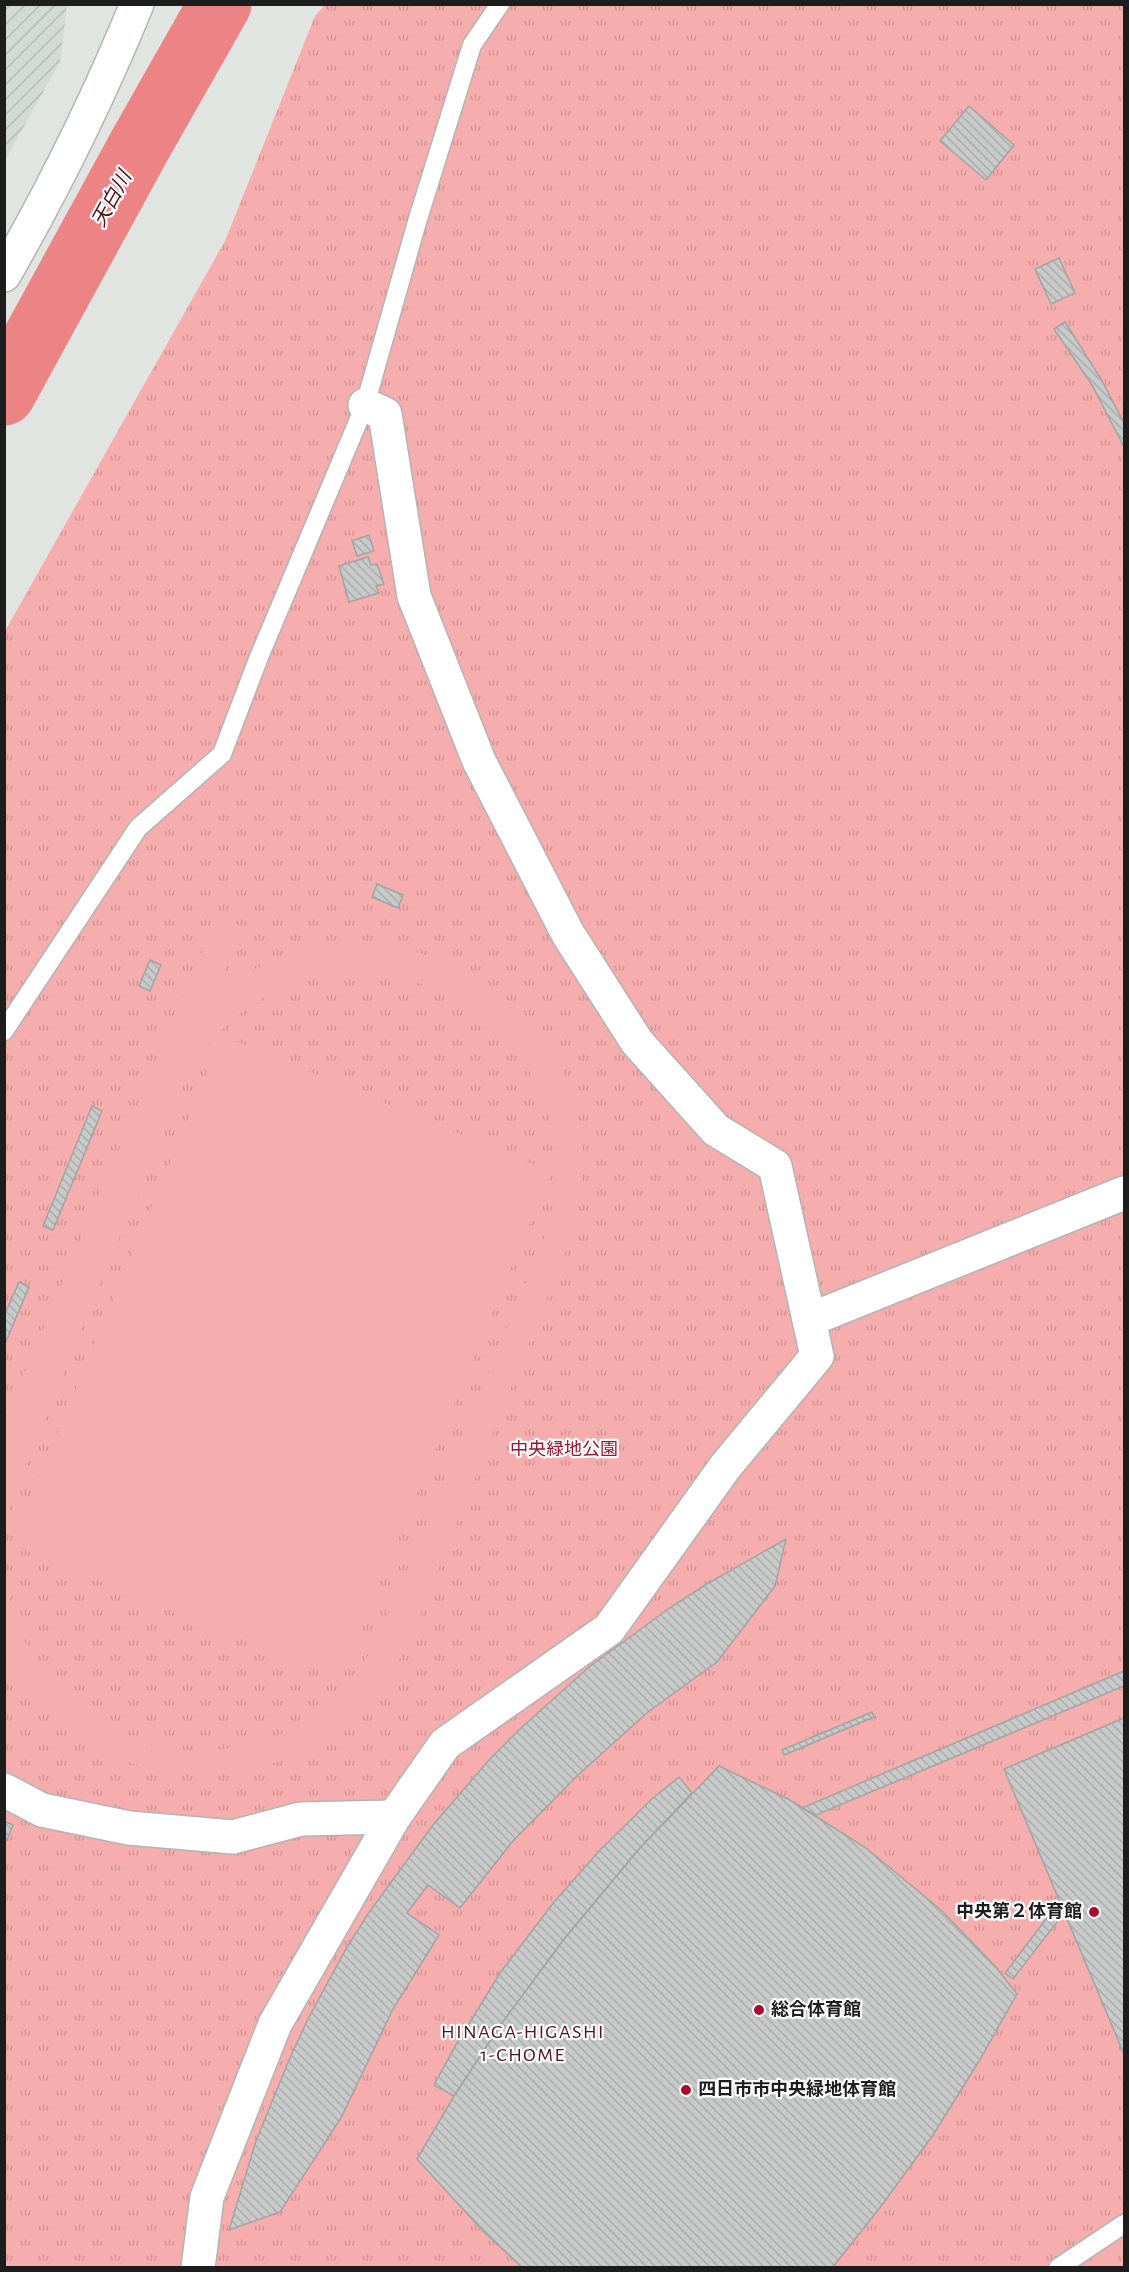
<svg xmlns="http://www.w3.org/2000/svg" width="1129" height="2272" viewBox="0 0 1129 2272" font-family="'Alegreya Sans','Noto Sans JP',sans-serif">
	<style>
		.industrial { fill: url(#industrial-furrows) }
		.park { fill: url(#park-tufts) }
		.pitch { fill: #f6adad }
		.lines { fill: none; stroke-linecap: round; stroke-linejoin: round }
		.river { stroke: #ec8486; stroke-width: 63 }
		.building { fill: url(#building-back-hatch); stroke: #a1a4a2; stroke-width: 1.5 }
		.lane-casing { stroke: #b2b5b3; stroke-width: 21 }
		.street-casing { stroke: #b2b5b3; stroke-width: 36 }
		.lane { stroke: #fff; stroke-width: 18 }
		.street { stroke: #fff; stroke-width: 33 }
		.poi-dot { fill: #a70e2e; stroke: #fff; stroke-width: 2 }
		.labels { text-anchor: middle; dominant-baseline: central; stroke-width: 4.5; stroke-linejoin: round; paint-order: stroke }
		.park-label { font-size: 18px; fill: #94172b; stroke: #fff }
		.poi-label { font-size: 18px; font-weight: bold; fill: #1c1d1c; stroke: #fff; text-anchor: start }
		.water-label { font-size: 20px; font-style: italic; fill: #53131a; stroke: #fff }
		.neighbourhood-label { font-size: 20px; letter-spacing: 1.5px; fill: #561119; stroke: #fff }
	</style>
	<defs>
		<pattern id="industrial-furrows" width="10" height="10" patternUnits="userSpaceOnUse" patternTransform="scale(1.5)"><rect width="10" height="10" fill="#d1dbd4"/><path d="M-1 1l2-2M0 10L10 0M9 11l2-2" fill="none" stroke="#b3bcb5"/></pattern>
		<pattern id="park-tufts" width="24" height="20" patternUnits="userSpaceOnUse" patternTransform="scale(1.5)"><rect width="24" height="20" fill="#f6adad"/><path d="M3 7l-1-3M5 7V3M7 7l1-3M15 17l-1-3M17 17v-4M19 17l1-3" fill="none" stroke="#d29494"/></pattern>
		<pattern id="building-back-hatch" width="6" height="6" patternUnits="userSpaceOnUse" patternTransform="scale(1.5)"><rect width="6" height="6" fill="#c7cac8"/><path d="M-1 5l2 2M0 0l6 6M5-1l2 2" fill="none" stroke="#aaadab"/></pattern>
	</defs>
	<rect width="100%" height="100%" fill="#e1e5e2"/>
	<path class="industrial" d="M 5,4 L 67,5 L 60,62 L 5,160 Z"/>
	<path class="park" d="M 325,5 L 1124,5 L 1124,2267 L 5,2267 L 4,633 L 225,241 L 315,16 Z"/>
	<g class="pitch">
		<path d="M 217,916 L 243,927 L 216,994 C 349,888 553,961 581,1131 C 586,1165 581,1198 574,1231 L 409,1643 C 393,1671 376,1697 352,1719 C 274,1788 152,1793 70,1731 C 49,1715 13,1681 5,1655 C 3,1649 4,1640 4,1633 C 4,1611 4,1590 5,1569 C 14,1678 105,1759 215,1750 C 252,1747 291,1734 320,1711 C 346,1690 363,1665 379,1637 L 546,1234 C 551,1215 556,1195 557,1176 C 558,1139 547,1102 529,1071 C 474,973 339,944 247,1008 C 221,1027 202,1052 185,1079 L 11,1500 L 5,1535 L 5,1420 Z"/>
		<path d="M 223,1036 L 551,1172 L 339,1680 L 11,1544 Z"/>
	</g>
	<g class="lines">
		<path class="river" d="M 4,394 L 140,145 L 220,4"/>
	</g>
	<g class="building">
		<path d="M 969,106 L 1014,145 L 986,180 L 940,141 Z"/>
		<path d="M 1059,258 L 1075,293 L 1051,304 L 1035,269 Z"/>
		<path d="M 1065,322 L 1101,379 L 1124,423 L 1124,447 L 1092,385 L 1054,329 Z"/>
		<path d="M 369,535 L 374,551 L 357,556 L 352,541 Z"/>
		<path d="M 368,557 L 371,565 L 377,564 L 384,584 L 376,586 L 379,593 L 349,602 L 339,566 Z"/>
		<path d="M 377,884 L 403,895 L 398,908 L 372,897 Z"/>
		<path d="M 150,960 L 161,965 L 150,991 L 139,986 Z"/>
		<path d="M 92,1106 L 102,1111 L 53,1230 L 43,1226 Z"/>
		<path d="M 19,1282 L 29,1287 L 4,1346 L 4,1316 Z"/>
		<path d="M 786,1539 L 775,1586 L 717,1662 L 648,1712 L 577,1776 L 513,1841 L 460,1908 L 428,1885 L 407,1913 L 439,1935 L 393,2009 L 341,2118 L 280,2212 L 229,2230 L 256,2141 L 289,2060 L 308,2019 L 347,1947 L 370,1911 L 433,1825 L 489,1760 L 521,1728 L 589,1667 L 668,1609 L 705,1585 Z"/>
		<path d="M 1124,1671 L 1124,1686 L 816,1815 L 802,1808 Z"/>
		<path d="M 872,1712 L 874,1717 L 784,1755 L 782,1750 Z"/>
		<path d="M 1124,1718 L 1124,2054 L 1004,1769 Z"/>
		<path d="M 719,1766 L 790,1800 L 866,1848 L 941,1910 L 995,1966 L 1017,1994 L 979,2061 L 933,2135 L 879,2209 L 832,2268 L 523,2268 L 483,2231 L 417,2159 L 454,2096 L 499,2027 L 564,1939 L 638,1850 Z"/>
		<path d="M 679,1777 L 692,1793 L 638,1850 L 564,1939 L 499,2027 L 454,2096 L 434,2085 L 456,2045 L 500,1973 L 554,1902 L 601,1849 L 653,1798 Z"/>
		<path d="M 4,1821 L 13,1825 L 7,1840 L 4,1839 Z"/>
		<path d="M 1059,1902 L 1064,1913 L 1013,1979 L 1005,1973 Z"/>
	</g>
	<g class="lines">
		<g class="lane-casing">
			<g id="lane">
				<path d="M 4,1031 L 138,828 L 222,754 L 259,657 L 365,405 L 417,222 L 472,45 L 500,4"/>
				<path d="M 1058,2268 L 1124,2224"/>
			</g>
		</g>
		<g class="street-casing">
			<g id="street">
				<path d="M 4,275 C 54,188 99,97 137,4"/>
				<path d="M 809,1320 L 1124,1193"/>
				<path d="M 4,1790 L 42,1810 L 129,1828 L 233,1837 L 301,1819 L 394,1817"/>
				<path d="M 198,2268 L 207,2197 L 275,2024 L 394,1817 L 445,1744 L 609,1629 L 725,1467 L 817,1356 L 775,1166 L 716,1130 L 637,1042 L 568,934 L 479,761 L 414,596 L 385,414 L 365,405"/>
			</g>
		</g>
		<use href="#lane" class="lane"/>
		<use href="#street" class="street"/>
	</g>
	<g class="poi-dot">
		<circle cx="1094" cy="1912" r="6"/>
		<circle cx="759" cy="2010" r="6"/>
		<circle cx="686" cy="2090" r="6"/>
	</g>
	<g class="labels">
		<g class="park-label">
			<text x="564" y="1450">中央緑地公園</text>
		</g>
		<g class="poi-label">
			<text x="1082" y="1912" text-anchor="end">中央第２体育館</text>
			<text x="771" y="2010">総合体育館</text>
			<text x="698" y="2090">四日市市中央緑地体育館</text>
		</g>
		<g class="water-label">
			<text transform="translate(112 199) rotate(-61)">天白川</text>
		</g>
		<g class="neighbourhood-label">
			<text x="523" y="2032">HINAGA-HIGASHI<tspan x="523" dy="23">1-CHOME</tspan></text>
		</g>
	</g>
	<rect width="1129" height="2272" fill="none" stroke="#1c1d1c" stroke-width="12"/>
</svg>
